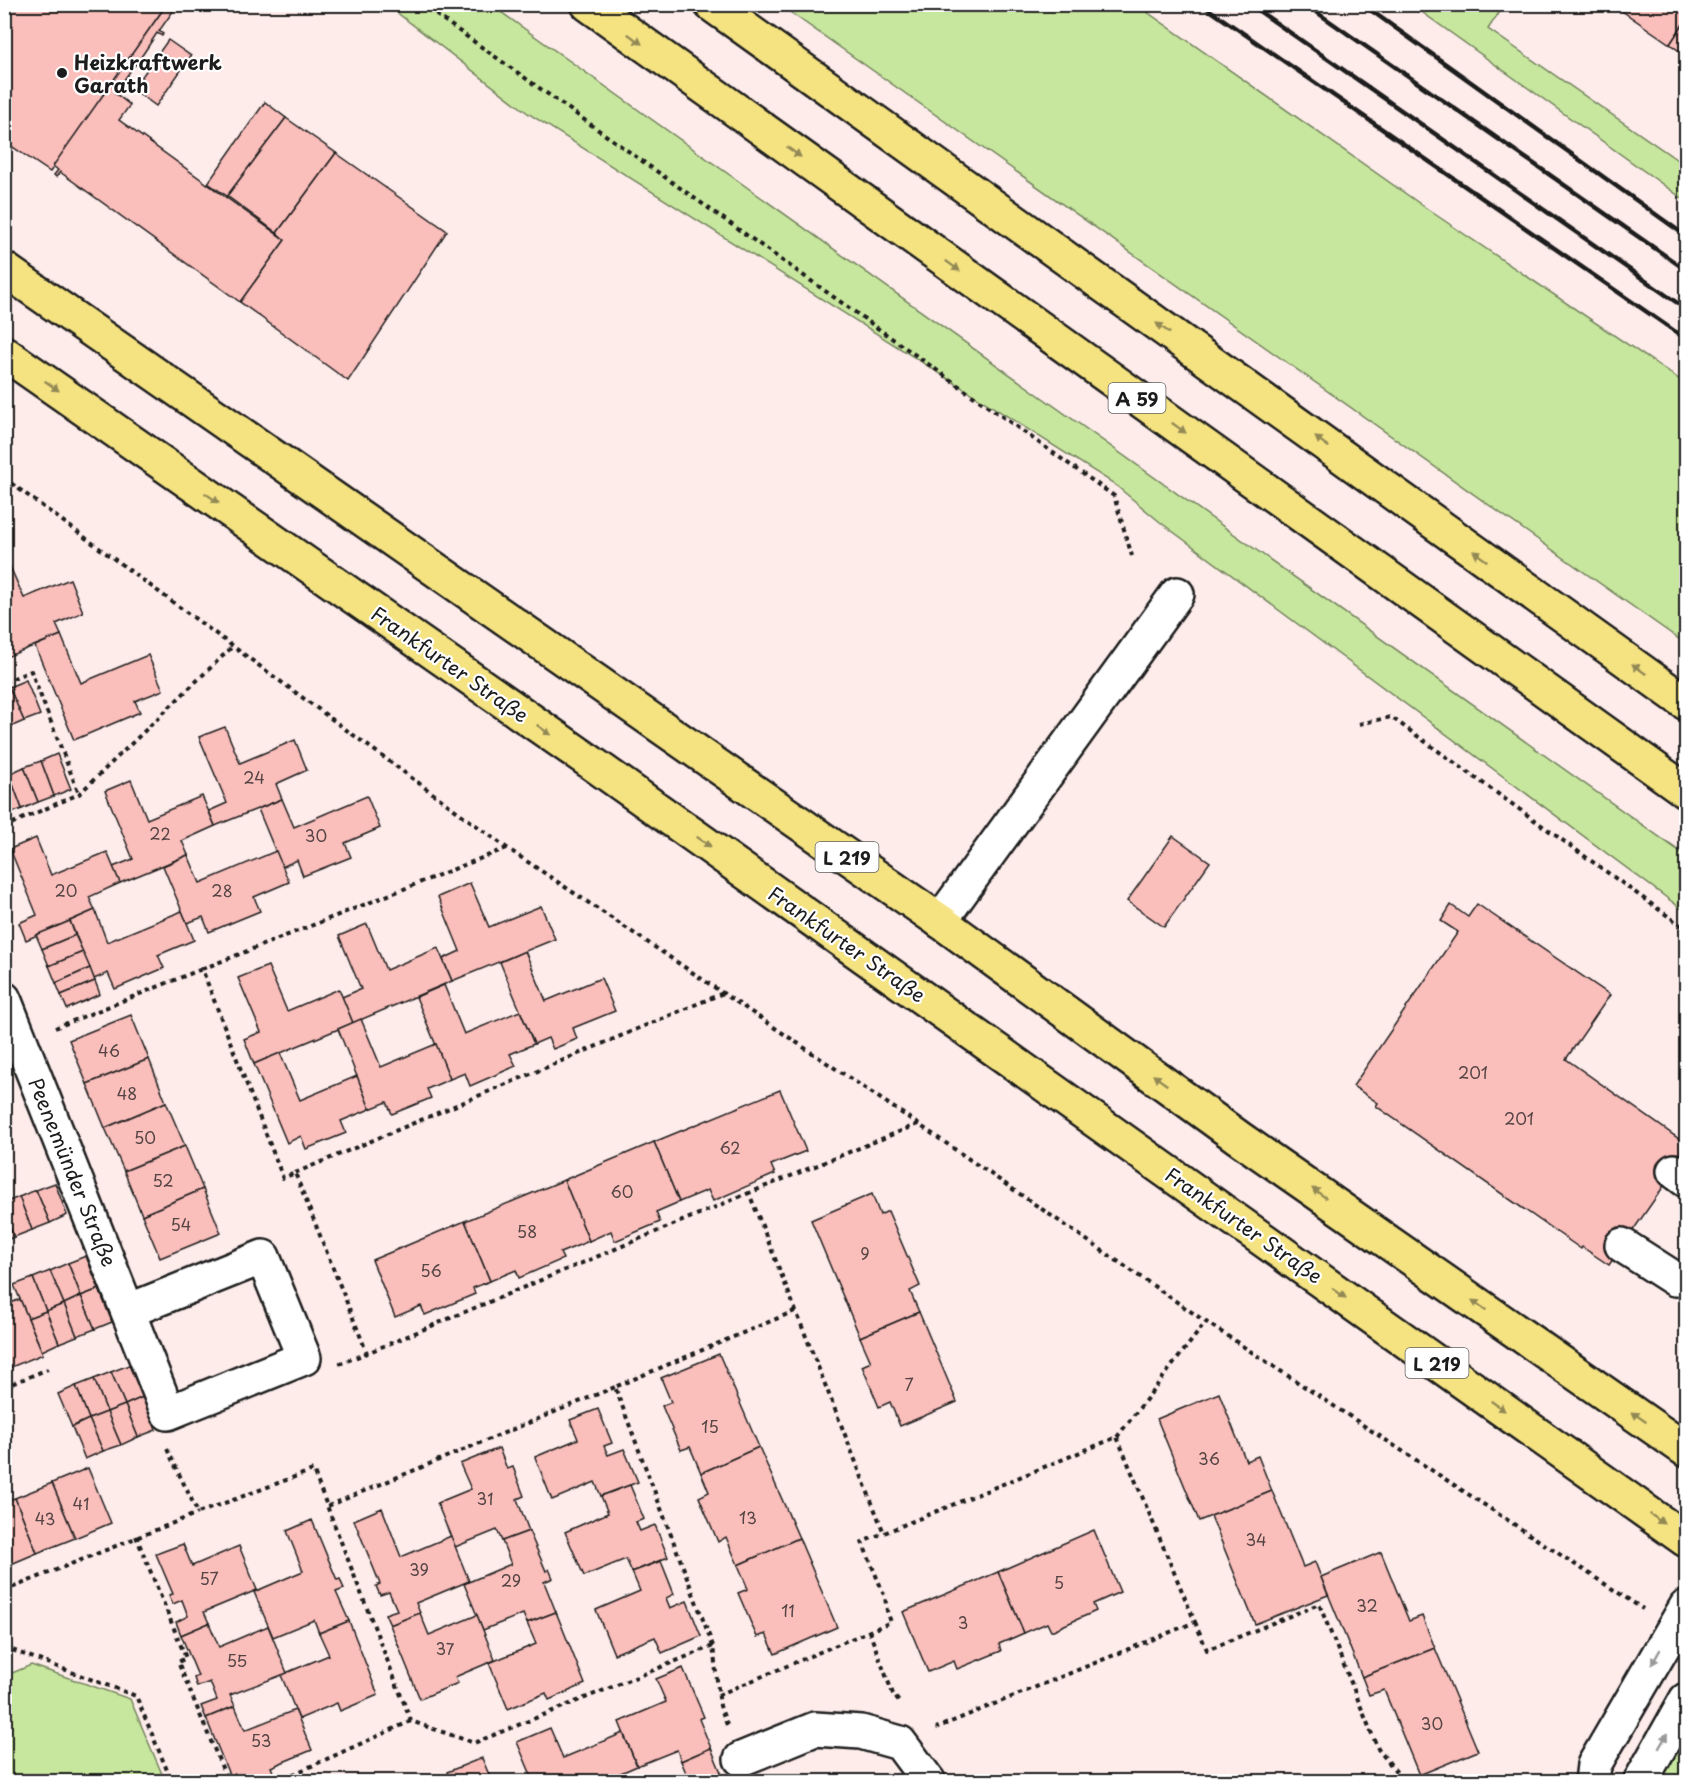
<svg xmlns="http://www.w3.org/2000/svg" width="1691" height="1786" viewBox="0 0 1691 1786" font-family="'Playpen Sans',sans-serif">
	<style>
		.green { fill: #c8e79e; stroke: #72825d; stroke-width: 1.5 }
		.building { fill: #fabebb; stroke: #1c1c1c; stroke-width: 1.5 }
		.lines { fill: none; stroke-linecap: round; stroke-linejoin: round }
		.minor-casing { stroke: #1c1c1c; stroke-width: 38 }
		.major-casing { stroke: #1c1c1c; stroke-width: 38 }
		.highway-casing { stroke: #1c1c1c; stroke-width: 38 }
		.path { stroke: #1c1c1c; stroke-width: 4; stroke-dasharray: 4.5 4.5; stroke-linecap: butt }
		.minor { stroke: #fff; stroke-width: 33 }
		.major { stroke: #f5e382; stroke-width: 33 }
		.highway { stroke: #f5e382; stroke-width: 33 }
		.rail { stroke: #1c1c1c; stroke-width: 4.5 }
		.oneway { fill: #938954 }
		.oneway2 { fill: #999 }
		.poi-dot { fill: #1c1c1c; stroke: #fff; stroke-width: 2 }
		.labels { text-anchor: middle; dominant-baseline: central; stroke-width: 4.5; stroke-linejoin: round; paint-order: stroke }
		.number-label { font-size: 16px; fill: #544444 }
		.shield { fill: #fff; stroke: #606060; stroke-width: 1.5 }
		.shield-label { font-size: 18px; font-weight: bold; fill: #1c1c1c }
		.poi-label { font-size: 20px; font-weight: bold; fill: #1c1c1c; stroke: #fff; text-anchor: start }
		.street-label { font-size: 20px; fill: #1c1c1c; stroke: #fff }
	</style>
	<rect width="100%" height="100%" fill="#feeceb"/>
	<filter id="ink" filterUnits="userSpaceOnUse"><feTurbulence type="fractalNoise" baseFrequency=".0167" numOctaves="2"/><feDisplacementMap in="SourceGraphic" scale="12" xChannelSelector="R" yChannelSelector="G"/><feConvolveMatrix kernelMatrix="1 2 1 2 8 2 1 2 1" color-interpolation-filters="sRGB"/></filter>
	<g filter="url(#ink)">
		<g class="green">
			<path d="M 387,5 L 491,5 L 1686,856 L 1686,912 L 1160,522 L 1113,483 L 529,114 Z"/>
			<path d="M 780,5 L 1137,5 L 1436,215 L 1686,384 L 1686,644 Z"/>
			<path d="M 1412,5 L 1504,5 L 1488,29 L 1686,166 L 1686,201 Z"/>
			<path d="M 31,1665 L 130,1699 L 165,1781 L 5,1781 L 5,1676 Z"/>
			<path d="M 1686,1726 L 1686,1781 L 1647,1781 Z"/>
		</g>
		<g class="building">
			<path d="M 4,4 L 167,4 L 50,172 L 4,141 Z"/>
			<path d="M 167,4 L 176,7 L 159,31 L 163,34 L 162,36 L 157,33 L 137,63 L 141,65 L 140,67 L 135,64 L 115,93 L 130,105 L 119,120 L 285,240 L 240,302 L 60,172 L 56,177 L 54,175 L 58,170 L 53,166 Z"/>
			<path d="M 1612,4 L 1686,4 L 1686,20 L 1670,44 Z"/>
			<path d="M 1686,20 L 1686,56 L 1670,44 Z"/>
			<path d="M 168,40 L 191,56 L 156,106 L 133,89 Z"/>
			<path d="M 265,102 L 286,118 L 227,196 L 208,183 Z"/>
			<path d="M 286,118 L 336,153 L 277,233 L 227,196 Z"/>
			<path d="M 336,153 L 447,231 L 348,381 L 240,302 L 285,240 L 277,233 Z"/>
			<path d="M 4,553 L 24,598 L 70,579 L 83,612 L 56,624 L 61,635 L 4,658 Z"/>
			<path d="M 61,635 L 81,683 L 148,655 L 163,690 L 135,701 L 140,712 L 74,740 L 35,646 Z"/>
			<path d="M 26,680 L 40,715 L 24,721 L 9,687 Z"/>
			<path d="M 9,687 L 24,721 L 8,728 L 4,720 L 4,689 Z"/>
			<path d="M 225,727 L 240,763 L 295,740 L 307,770 L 276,784 L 282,799 L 215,826 L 209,811 L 227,803 L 199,737 Z"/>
			<path d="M 57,754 L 71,789 L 54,796 L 41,761 Z"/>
			<path d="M 41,761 L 54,796 L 38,802 L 24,767 Z"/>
			<path d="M 24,767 L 38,802 L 22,809 L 9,774 Z"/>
			<path d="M 9,774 L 22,809 L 6,815 L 4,811 L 4,776 Z"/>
			<path d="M 131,780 L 147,819 L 202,796 L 215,826 L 182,841 L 188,855 L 120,883 L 113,867 L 133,859 L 105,791 Z"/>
			<path d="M 367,796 L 380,828 L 345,843 L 351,857 L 303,876 L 297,860 L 282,867 L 258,809 L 282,799 L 294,827 Z"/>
			<path d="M 1173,836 L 1210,862 L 1164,927 L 1127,901 Z"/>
			<path d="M 36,838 L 51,875 L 107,852 L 120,883 L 89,897 L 95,910 L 26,940 L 19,923 L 37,915 L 10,849 Z"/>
			<path d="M 276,851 L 289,882 L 254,897 L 260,911 L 209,932 L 203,917 L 187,923 L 163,866 L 188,855 L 200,883 Z"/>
			<path d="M 470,883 L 489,927 L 541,906 L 555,939 L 452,981 L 443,959 L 460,951 L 438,897 Z"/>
			<path d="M 1477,904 L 1610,995 L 1566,1059 L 1686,1144 L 1686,1154 L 1609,1265 L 1582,1247 L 1581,1249 L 1376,1106 L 1378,1103 L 1353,1086 L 1458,932 L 1441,921 L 1451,905 L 1468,917 Z"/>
			<path d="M 95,910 L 107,942 L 182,911 L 194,940 L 158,955 L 164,968 L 115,989 L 108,973 L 94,979 L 70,921 Z"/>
			<path d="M 70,921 L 75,935 L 42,949 L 36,935 Z"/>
			<path d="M 367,924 L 386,970 L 438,948 L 452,981 L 353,1023 L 342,997 L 361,989 L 339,936 Z"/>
			<path d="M 75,935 L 83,952 L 49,966 L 42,949 Z"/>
			<path d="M 525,951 L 546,1001 L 601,978 L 615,1011 L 573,1028 L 577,1039 L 553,1049 L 548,1038 L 534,1044 L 500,962 Z"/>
			<path d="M 83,952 L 90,968 L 56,983 L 49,966 Z"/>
			<path d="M 268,966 L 287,1011 L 339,989 L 353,1023 L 254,1064 L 244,1039 L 261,1032 L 238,978 Z"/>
			<path d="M 90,968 L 95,981 L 61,995 L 56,983 Z"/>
			<path d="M 95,981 L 100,994 L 67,1009 L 61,995 Z"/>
			<path d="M 444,985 L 464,1034 L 520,1011 L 534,1044 L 510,1054 L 516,1066 L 470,1086 L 465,1073 L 450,1079 L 416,997 Z"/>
			<path d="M 131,1015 L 149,1059 L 87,1084 L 69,1040 Z"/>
			<path d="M 361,1019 L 381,1067 L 436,1044 L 450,1079 L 427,1089 L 431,1098 L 392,1114 L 387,1102 L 370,1109 L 338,1029 Z"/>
			<path d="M 280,1053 L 300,1100 L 357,1076 L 370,1109 L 341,1121 L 346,1133 L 306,1149 L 301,1136 L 287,1143 L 254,1064 Z"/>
			<path d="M 149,1059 L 166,1102 L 105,1128 L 87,1084 Z"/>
			<path d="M 780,1090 L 806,1151 L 771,1165 L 775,1174 L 713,1201 L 708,1190 L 679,1202 L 654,1142 Z"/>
			<path d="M 166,1102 L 185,1146 L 124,1171 L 105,1128 Z"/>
			<path d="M 654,1142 L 679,1202 L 656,1212 L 660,1222 L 615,1241 L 611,1231 L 589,1241 L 564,1180 Z"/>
			<path d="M 185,1146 L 203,1189 L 142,1215 L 124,1171 Z"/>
			<path d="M 564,1180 L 589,1241 L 560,1253 L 563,1259 L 519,1278 L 516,1270 L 490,1281 L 465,1221 Z"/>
			<path d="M 55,1183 L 67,1215 L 50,1223 L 36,1190 Z"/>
			<path d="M 203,1189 L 221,1233 L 160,1258 L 142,1215 Z"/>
			<path d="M 36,1190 L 50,1223 L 32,1230 L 19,1197 Z"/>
			<path d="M 872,1194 L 880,1215 L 888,1211 L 920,1286 L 910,1291 L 919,1312 L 860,1337 L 811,1220 Z"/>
			<path d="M 19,1197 L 32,1230 L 14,1237 L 4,1213 L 4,1203 Z"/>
			<path d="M 4,1213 L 14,1237 L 4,1241 Z"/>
			<path d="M 465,1221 L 490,1281 L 473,1288 L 475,1294 L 425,1315 L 421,1306 L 395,1317 L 372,1260 Z"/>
			<path d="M 86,1256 L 99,1289 L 81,1296 L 68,1263 Z"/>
			<path d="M 68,1263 L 81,1296 L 64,1304 L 50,1271 Z"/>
			<path d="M 50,1271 L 64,1304 L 46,1311 L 33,1278 Z"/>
			<path d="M 33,1278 L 46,1311 L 28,1318 L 14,1285 Z"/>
			<path d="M 99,1289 L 112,1322 L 95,1329 L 81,1296 Z"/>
			<path d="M 81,1296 L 95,1329 L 77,1336 L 64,1304 Z"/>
			<path d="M 20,1299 L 43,1354 L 4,1370 L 4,1306 Z"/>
			<path d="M 64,1304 L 77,1336 L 59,1343 L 46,1311 Z"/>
			<path d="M 46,1311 L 59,1343 L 42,1351 L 28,1318 Z"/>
			<path d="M 919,1312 L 957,1402 L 900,1426 L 890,1402 L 879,1407 L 862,1366 L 871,1362 L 860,1337 Z"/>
			<path d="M 719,1354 L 759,1447 L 701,1473 L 690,1447 L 681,1450 L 662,1406 L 671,1402 L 661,1378 Z"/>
			<path d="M 129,1365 L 143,1397 L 125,1405 L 111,1372 Z"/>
			<path d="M 111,1372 L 125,1405 L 107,1412 L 94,1379 Z"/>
			<path d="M 94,1379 L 107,1412 L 89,1419 L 76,1386 Z"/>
			<path d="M 76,1386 L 89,1419 L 72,1427 L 58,1394 Z"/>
			<path d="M 1219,1393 L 1246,1461 L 1258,1456 L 1272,1491 L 1199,1521 L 1157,1419 Z"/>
			<path d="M 143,1397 L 156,1430 L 138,1437 L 125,1405 Z"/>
			<path d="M 125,1405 L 138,1437 L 121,1445 L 107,1412 Z"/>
			<path d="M 598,1409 L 612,1443 L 604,1446 L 608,1455 L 624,1449 L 638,1482 L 601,1496 L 595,1482 L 552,1500 L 535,1457 L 578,1439 L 570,1420 Z"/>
			<path d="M 107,1412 L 121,1445 L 103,1451 L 89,1419 Z"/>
			<path d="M 89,1419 L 103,1451 L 85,1459 L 72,1427 Z"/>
			<path d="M 759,1447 L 799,1538 L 738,1565 L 726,1537 L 718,1542 L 699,1497 L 709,1492 L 701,1473 Z"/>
			<path d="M 499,1448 L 507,1469 L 513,1467 L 524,1496 L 517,1499 L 529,1531 L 502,1541 L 497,1530 L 455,1547 L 437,1503 L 471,1489 L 460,1464 Z"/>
			<path d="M 88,1468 L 111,1523 L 75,1538 L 52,1483 Z"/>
			<path d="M 52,1483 L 75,1538 L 37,1553 L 15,1498 Z"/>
			<path d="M 630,1485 L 644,1519 L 636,1522 L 640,1531 L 655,1525 L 668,1557 L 632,1572 L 626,1559 L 584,1576 L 565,1532 L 608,1513 L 601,1496 Z"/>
			<path d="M 1272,1491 L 1303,1567 L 1315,1562 L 1328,1595 L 1255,1624 L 1211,1516 Z"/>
			<path d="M 15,1498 L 37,1553 L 4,1567 L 4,1502 Z"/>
			<path d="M 382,1508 L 401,1557 L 451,1536 L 469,1581 L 416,1603 L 420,1613 L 390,1625 L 385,1614 L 397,1610 L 389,1592 L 380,1595 L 376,1586 L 380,1584 L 354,1520 Z"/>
			<path d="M 312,1520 L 337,1580 L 340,1579 L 344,1589 L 336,1592 L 349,1621 L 319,1633 L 314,1620 L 273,1637 L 254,1592 L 303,1571 L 287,1531 Z"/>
			<path d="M 1094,1530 L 1120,1592 L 1093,1604 L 1096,1611 L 1051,1631 L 1047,1623 L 1024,1633 L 998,1572 Z"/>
			<path d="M 529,1531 L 546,1571 L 549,1569 L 553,1578 L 544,1582 L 556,1612 L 527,1623 L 523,1614 L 483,1630 L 464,1584 L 511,1564 L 502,1541 Z"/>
			<path d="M 799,1538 L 837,1627 L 775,1654 L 766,1634 L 757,1637 L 738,1593 L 748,1589 L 738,1565 Z"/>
			<path d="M 183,1544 L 192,1566 L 239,1546 L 257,1590 L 204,1612 L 209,1623 L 181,1635 L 176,1622 L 188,1616 L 182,1600 L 173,1604 L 169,1595 L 173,1594 L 156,1554 Z"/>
			<path d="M 1381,1552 L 1409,1621 L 1422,1616 L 1435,1648 L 1362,1677 L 1321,1577 Z"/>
			<path d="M 661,1561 L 674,1594 L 666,1598 L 670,1608 L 687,1601 L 701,1636 L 662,1653 L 655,1637 L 614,1654 L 596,1610 L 640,1591 L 632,1572 Z"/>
			<path d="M 998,1572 L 1024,1633 L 999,1644 L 1001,1651 L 957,1669 L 954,1661 L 928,1672 L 903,1612 Z"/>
			<path d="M 556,1612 L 585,1684 L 549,1700 L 546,1693 L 508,1709 L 489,1663 L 536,1644 L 527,1623 Z"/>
			<path d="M 420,1613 L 429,1635 L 477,1615 L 495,1660 L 455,1677 L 458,1683 L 420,1699 L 390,1625 Z"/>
			<path d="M 349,1621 L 378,1695 L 340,1711 L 337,1703 L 299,1719 L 281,1675 L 329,1655 L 319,1633 Z"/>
			<path d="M 209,1623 L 219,1647 L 268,1626 L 287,1673 L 230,1695 L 235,1706 L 206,1718 L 201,1706 L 217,1700 L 210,1682 L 197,1687 L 194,1678 L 198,1676 L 181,1635 Z"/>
			<path d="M 1435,1648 L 1478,1751 L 1419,1775 L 1384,1690 L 1369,1695 L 1362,1677 Z"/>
			<path d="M 683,1668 L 704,1717 L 699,1719 L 711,1748 L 681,1761 L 677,1750 L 637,1766 L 619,1722 L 666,1702 L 656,1679 Z"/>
			<path d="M 235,1706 L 245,1730 L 295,1710 L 312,1750 L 271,1767 L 274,1774 L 258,1782 L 232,1782 L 206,1718 Z"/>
			<path d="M 550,1728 L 563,1758 L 623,1733 L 637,1766 L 600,1782 L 534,1782 L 517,1742 Z"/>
			<path d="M 711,1748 L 725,1782 L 690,1782 L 681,1761 Z"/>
			<path d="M 482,1758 L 492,1782 L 450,1782 L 447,1772 Z"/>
		</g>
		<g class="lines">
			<g class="minor-casing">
				<g id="minor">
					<path d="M 940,921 L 1177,594"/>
					<path d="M 4,999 L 168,1413 L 304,1358 L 263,1257 L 128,1311"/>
					<path d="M 1674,1171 L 1686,1180"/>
					<path d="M 1622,1245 L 1675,1279 L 1686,1278"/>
					<path d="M 741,1759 L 815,1729 L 861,1732 L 900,1743 L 929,1782"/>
					<path d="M 1592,1782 L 1594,1765 L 1686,1607"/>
					<path d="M 1640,1782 L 1686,1700"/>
				</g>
			</g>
			<g class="major-casing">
				<g id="major">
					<path d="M 4,269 L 940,921 L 1239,1138 L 1686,1450"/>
					<path d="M 4,353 L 582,756 L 1686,1540"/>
				</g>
			</g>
			<g class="highway-casing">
				<g id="highway">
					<path d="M 588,4 L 1686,791"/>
					<path d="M 711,4 L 1686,703"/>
				</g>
			</g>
			<g class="path">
				<path d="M 421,4 L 1114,496 L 1132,556"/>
				<path d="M 4,478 L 507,848 L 918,1124 L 1206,1322 L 1643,1609"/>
				<path d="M 4,682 L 31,671 L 79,794"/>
				<path d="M 1359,724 L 1391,717 L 1686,929"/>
				<path d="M 4,827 L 79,794 L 232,647"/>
				<path d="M 507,848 L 202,969 L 283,1178 L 295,1173 L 367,1353 L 749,1193"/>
				<path d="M 55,1028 L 202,969"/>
				<path d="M 918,1124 L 749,1193 L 884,1533 L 1117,1437 L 1195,1622 L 936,1728"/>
				<path d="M 295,1173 L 723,993"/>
				<path d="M 339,1364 L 367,1353"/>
				<path d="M 4,1387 L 48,1369"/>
				<path d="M 1117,1437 L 1206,1322"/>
				<path d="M 167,1449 L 198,1513 L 313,1470 L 411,1721"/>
				<path d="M 328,1506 L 615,1387"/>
				<path d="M 136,1536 L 186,1658 L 178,1662 L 228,1782"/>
				<path d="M 4,1591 L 198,1513"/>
				<path d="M 1195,1622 L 1207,1650 L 1319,1604 L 1378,1749 L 1399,1775 L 1409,1782"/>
				<path d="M 869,1631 L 893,1694 L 899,1702"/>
				<path d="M 713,1646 L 615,1387 L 797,1310"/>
				<path d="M 4,1647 L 136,1696 L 172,1782"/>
				<path d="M 718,1695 L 891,1622 L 887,1611 L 885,1597 L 862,1542 L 884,1533"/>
				<path d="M 276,1782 L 411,1721 L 474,1743 L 713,1646 L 720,1706 L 727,1725"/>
			</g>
			<use href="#minor" class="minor"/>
			<use href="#major" class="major"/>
			<use href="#highway" class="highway"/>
			<g class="rail">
				<path d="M 1201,4 L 1686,339"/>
				<path d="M 1249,4 L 1686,309"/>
				<path d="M 1305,4 L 1686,270"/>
				<path d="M 1362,4 L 1686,236"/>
			</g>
		</g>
		<defs><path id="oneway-solid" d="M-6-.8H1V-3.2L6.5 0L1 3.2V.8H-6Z" transform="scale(1.5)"/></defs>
		<g class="oneway">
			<use href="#oneway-solid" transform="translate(635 39) rotate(36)"/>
			<use href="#oneway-solid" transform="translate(794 152) rotate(36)"/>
			<use href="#oneway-solid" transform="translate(953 266) rotate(36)"/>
			<use href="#oneway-solid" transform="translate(1163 328) rotate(-144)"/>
			<use href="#oneway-solid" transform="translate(52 386) rotate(35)"/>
			<use href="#oneway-solid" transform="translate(1179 428) rotate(36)"/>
			<use href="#oneway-solid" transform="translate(1322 442) rotate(-144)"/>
			<use href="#oneway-solid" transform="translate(212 498) rotate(35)"/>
			<use href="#oneway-solid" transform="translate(1480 556) rotate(-144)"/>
			<use href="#oneway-solid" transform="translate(1639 669) rotate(-144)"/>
			<use href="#oneway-solid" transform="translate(544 730) rotate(35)"/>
			<use href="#oneway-solid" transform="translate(704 842) rotate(35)"/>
			<use href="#oneway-solid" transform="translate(1160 1080) rotate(-144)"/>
			<use href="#oneway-solid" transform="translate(1319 1193) rotate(-145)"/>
			<use href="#oneway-solid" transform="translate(1339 1293) rotate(36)"/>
			<use href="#oneway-solid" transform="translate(1479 1305) rotate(-145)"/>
			<use href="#oneway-solid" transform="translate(1498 1406) rotate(36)"/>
			<use href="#oneway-solid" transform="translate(1639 1417) rotate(-145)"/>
			<use href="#oneway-solid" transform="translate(1657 1519) rotate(35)"/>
		</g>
		<g class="oneway2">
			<use href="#oneway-solid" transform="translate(1656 1657) rotate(120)"/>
			<use href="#oneway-solid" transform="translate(1663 1741) rotate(-60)"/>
		</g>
	</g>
	<circle class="poi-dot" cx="62" cy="73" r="6"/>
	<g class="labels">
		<g class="number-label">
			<text x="254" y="777">24</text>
			<text x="160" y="833">22</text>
			<text x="316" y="835">30</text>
			<text x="66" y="890">20</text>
			<text x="222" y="890">28</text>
			<text x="109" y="1050">46</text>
			<text x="1473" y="1072">201</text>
			<text x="127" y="1093">48</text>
			<text x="1519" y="1118">201</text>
			<text x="145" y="1137">50</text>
			<text x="730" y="1147">62</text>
			<text x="163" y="1180">52</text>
			<text x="622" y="1191">60</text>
			<text x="181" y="1224">54</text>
			<text x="527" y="1231">58</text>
			<text x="865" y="1253">9</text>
			<text x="431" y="1270">56</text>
			<text x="909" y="1384">7</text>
			<text x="710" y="1426">15</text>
			<text x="1209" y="1458">36</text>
			<text x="485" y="1498">31</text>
			<text x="81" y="1503">41</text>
			<text x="748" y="1517">13</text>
			<text x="45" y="1518">43</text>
			<text x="1256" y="1539">34</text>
			<text x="419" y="1569">39</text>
			<text x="209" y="1578">57</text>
			<text x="511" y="1580">29</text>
			<text x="1059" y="1582">5</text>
			<text x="1367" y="1605">32</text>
			<text x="788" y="1610">11</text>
			<text x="963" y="1622">3</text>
			<text x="445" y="1648">37</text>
			<text x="237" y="1660">55</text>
			<text x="1432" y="1723">30</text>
			<text x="261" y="1740">53</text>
		</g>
		<g class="shield">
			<rect x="1108.5" y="383" width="57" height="30" rx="4.5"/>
			<rect x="815.5" y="842" width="63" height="30" rx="4.5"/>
			<rect x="1405.5" y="1348" width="63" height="30" rx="4.5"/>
		</g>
		<g class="shield-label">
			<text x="1137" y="398">A 59</text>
			<text x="847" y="857">L 219</text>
			<text x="1437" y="1363">L 219</text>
		</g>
		<g class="poi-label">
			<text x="74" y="62">Heizkraftwerk<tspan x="74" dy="23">Garath</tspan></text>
		</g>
		<g class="street-label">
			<text transform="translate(450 664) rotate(35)">Frankfurter Straße</text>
			<text transform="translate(847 944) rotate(35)">Frankfurter Straße</text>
			<text transform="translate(73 1172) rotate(68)">Peenemünder Straße</text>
			<text transform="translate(1244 1225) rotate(35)">Frankfurter Straße</text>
		</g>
	</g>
	<rect width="1691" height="1786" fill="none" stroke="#fff" stroke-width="24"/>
	<rect x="12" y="12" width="1667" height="1762" fill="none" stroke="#1c1c1c" stroke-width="2" filter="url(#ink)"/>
</svg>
